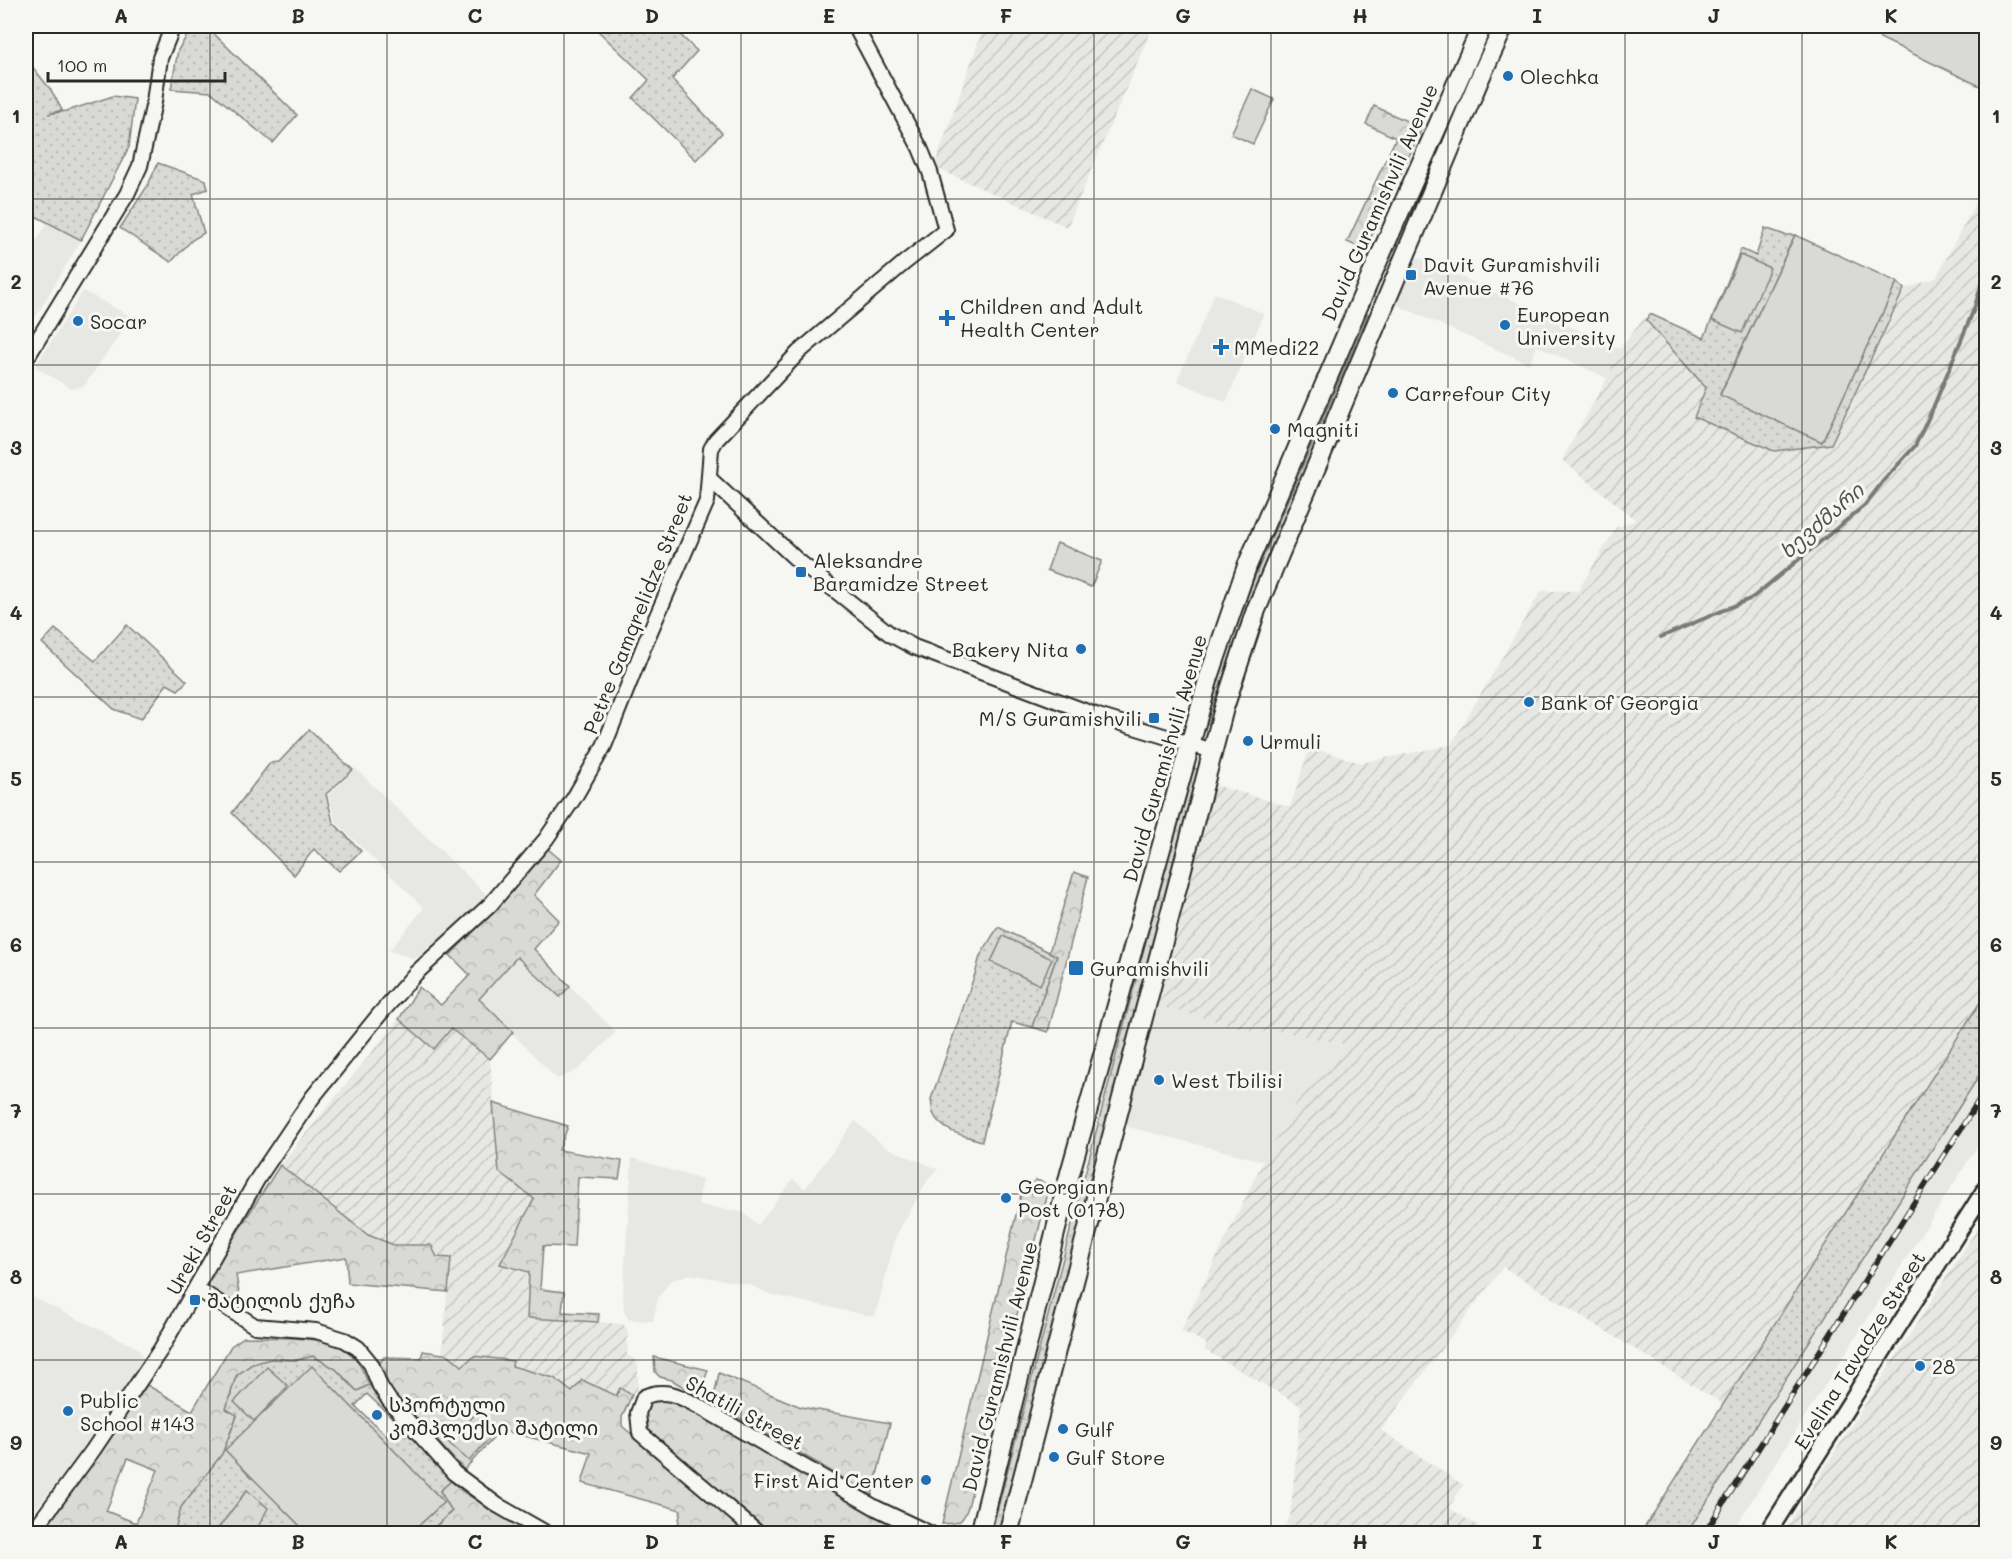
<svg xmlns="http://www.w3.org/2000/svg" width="2012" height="1559" viewBox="0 0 2012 1559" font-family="Mali,'Noto Sans Georgian',sans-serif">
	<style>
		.built { fill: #e7e7e3 }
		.industrial { fill: url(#industrial-furrows) }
		.grass { fill: url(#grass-dots); stroke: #828280; stroke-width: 1.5; fill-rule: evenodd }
		.forest { fill: url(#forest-crowns); stroke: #828280; stroke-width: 1.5; fill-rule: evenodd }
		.garden { fill: #d9d9d5; stroke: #828280; stroke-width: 1.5 }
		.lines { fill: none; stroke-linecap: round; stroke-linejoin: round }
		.stream { stroke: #7a7a78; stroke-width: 4 }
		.tertiary-casing { stroke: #2b2b2b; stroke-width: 18 }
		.secondary-casing { stroke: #2b2b2b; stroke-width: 20 }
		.primary-casing { stroke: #2b2b2b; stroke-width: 22 }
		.tertiary { stroke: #f6f6f2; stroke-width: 14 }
		.secondary { stroke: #f6f6f2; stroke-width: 15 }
		.primary { stroke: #f6f6f2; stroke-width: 18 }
		.rail-casing { stroke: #2b2b2b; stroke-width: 6 }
		.rail { stroke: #f6f6f2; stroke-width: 4; stroke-dasharray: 11; stroke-linecap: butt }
		.grid { fill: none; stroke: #2b2b2b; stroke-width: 1.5; stroke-opacity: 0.55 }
		.poi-dot { fill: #1f6fb2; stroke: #f6f6f2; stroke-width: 2 }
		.labels { text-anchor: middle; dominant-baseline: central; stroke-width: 6; stroke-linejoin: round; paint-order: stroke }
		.poi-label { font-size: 20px; fill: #2b2b2b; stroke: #f6f6f2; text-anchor: start }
		.street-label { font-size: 20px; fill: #2b2b2b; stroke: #f6f6f2 }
		.water-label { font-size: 21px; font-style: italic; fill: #525251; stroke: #f6f6f2 }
		.neatline { fill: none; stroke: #2b2b2b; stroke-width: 2 }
		.grid-label { font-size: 20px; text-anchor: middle; font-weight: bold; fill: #2b2b2b }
	</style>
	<defs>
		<pattern id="industrial-furrows" width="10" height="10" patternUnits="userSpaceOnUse" patternTransform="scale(1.5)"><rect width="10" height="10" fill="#e7e7e3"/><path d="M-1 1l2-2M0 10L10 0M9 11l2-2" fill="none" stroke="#c6c6c3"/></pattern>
		<pattern id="grass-dots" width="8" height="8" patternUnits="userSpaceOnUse" patternTransform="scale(1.5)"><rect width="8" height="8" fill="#d9d9d5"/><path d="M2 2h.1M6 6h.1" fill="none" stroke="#babab7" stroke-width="1.8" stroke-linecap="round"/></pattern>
		<pattern id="forest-crowns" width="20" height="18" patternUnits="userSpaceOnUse" patternTransform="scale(1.5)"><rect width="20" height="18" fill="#d9d9d5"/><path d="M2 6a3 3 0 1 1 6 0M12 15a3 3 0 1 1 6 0" fill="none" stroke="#babab7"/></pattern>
	</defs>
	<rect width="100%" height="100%" fill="#f6f6f2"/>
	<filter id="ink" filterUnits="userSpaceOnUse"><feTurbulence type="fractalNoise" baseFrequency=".0167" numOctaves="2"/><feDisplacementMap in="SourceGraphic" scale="12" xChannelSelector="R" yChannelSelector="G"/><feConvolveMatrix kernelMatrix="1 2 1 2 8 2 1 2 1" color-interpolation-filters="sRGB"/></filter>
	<g filter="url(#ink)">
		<g class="built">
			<path d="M 47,223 L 81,240 L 26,333 L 26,259 Z"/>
			<path d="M 1417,257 L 1620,349 L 1607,378 L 1537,346 L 1529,364 L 1395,304 Z"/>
			<path d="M 83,291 L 132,317 L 84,386 L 72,389 L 35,367 Z"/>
			<path d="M 1215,293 L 1264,314 L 1226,402 L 1177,381 Z"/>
			<path d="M 356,769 L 487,895 L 421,957 L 412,958 L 389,951 L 424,908 L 336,822 L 328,795 Z"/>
			<path d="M 517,957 L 560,997 L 570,986 L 616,1032 L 578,1070 L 557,1079 L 479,999 Z"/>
			<path d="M 1157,1006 L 1258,1032 L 1281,1031 L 1343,1044 L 1330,1070 L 1311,1077 L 1263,1161 L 1125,1126 Z"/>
			<path d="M 1986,1065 L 1986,1133 L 1731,1533 L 1687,1534 Z"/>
			<path d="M 855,1121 L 885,1147 L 938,1169 L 930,1176 L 896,1236 L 875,1317 L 773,1295 L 750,1285 L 690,1274 L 670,1281 L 658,1298 L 653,1321 L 629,1320 L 624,1311 L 623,1296 L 632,1158 L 702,1180 L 698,1205 L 742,1212 L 758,1225 L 793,1179 L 805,1189 Z"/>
			<path d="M 26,1294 L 138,1348 L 144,1359 L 141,1369 L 81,1452 L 26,1522 Z"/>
		</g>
		<g class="industrial">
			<path d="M 984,26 L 1153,26 L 1067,227 L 934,167 Z"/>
			<path d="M 1981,192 L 1986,194 L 1986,993 L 1723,1404 L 1503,1267 L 1381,1430 L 1463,1485 L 1449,1508 L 1490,1533 L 1281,1533 L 1290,1517 L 1301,1406 L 1205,1350 L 1206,1343 L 1181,1331 L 1263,1161 L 1311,1077 L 1330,1070 L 1343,1044 L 1281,1031 L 1258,1032 L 1157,1006 L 1212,784 L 1290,807 L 1310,747 L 1361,763 L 1451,745 L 1541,591 L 1578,591 L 1616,528 L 1636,520 L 1562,460 L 1607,378 L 1620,349 L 1644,318 L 1707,388 L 1695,417 L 1831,444 L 1904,289 L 1936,278 Z"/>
			<path d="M 399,1019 L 434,1049 L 450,1029 L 490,1059 L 499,1172 L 535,1199 L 500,1264 L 529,1272 L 527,1317 L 623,1324 L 628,1331 L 627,1355 L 636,1360 L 638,1366 L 638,1387 L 632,1395 L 620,1388 L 616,1397 L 573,1392 L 554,1378 L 512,1366 L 513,1361 L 474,1356 L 462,1366 L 449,1355 L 442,1353 L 450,1258 L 437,1257 L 431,1245 L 394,1245 L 368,1235 L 280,1165 Z"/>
			<path d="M 1986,1215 L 1986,1533 L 1783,1533 Z"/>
		</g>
		<g class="grass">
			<path d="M 193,26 L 206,26 L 297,115 L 273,143 L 211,92 L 171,89 L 178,50 Z"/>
			<path d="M 598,26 L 671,26 L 697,51 L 672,79 L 722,133 L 696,160 L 633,98 L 649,80 L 596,29 Z"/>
			<path d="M 26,59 L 51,90 L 62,110 L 48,114 L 67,111 L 113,96 L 135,99 L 129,147 L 81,240 L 26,211 L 26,183 L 28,170 L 26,169 Z"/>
			<path d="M 158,163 L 206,180 L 208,189 L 193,194 L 204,233 L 192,240 L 171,262 L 120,228 L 148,185 Z"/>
			<path d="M 1765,228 L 1785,235 L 1795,235 L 1720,394 L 1822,442 L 1897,282 L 1904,289 L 1831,444 L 1774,451 L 1694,417 L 1706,388 L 1646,320 L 1650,314 L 1704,338 L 1741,249 L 1756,256 Z"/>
			<path d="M 1368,314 L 1376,318 L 1254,596 L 1224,675 L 1210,724 L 1203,722 L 1219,666 L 1258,569 Z"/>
			<path d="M 127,625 L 187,681 L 178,690 L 167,684 L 141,719 L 114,709 L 42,643 L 55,629 L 95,661 Z"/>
			<path d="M 309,730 L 353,770 L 326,794 L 333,822 L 361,851 L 339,871 L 314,849 L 294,875 L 232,813 L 270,763 L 279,762 Z"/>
			<path d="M 1191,768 L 1198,769 L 1014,1474 L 998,1533 L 991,1534 Z"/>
			<path d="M 998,927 L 1057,956 L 1032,1027 L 1012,1022 L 982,1141 C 965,1136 941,1132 933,1113 C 932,1110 932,1103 931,1099 L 976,971 L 980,956 Z"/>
			<path d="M 1986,993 L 1986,1065 L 1687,1533 L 1641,1533 Z"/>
			<path d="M 313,1356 L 336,1369 L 357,1391 L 369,1385 L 451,1481 L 440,1491 L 452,1511 L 428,1533 L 411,1533 L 444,1502 L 226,1450 L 307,1533 L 251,1533 L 259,1525 L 247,1490 L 218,1529 L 212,1533 L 178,1533 L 175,1530 L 181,1507 L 222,1454 L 237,1416 L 226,1409 L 236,1376 L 252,1364 L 270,1359 L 297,1360 ZM 367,1394 L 400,1425 L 388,1437 L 355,1406 Z"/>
		</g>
		<g class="forest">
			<path d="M 1374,106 L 1422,128 L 1365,250 L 1347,242 L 1396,138 L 1366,124 Z"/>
			<path d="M 548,849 L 561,860 L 534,895 L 559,920 L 534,949 L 570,986 L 560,997 L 517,957 L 479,999 L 513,1032 L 490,1059 L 451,1029 L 434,1049 L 399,1019 L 419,987 L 441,1005 L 470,975 L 450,955 L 498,907 Z"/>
			<path d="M 1074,872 L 1088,877 L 1048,1032 L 1032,1027 L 1057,956 L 1049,952 Z"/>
			<path d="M 493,1103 L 568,1126 L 559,1150 L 622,1161 L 619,1179 L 578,1177 L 574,1247 L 543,1246 L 540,1289 L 564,1292 L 562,1312 L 599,1314 L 598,1322 L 527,1318 L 529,1272 L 500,1264 L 534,1199 L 499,1172 Z"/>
			<path d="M 280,1165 L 368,1235 L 394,1245 L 431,1245 L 437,1257 L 451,1258 L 448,1292 L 348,1283 L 346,1257 L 236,1275 L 242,1311 L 202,1288 Z"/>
			<path d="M 1036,1180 L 1050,1185 L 968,1507 C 962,1524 959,1523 942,1524 L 1022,1190 Z"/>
			<path d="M 244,1337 C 269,1338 328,1335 346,1350 C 358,1358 364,1373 369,1385 L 357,1391 L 336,1369 L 313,1356 L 297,1360 L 270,1359 L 252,1364 L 236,1376 L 226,1409 L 237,1415 L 222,1454 L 181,1507 L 175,1530 L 178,1533 L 40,1534 L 147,1385 L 192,1411 L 231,1346 ZM 128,1458 L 158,1470 L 136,1523 L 106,1511 Z"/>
			<path d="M 423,1351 L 449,1355 L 462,1366 L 474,1356 L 513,1361 L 512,1366 L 554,1378 L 572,1392 L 582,1380 L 616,1396 L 620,1388 L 632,1395 L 622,1417 L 622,1426 L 750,1533 L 710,1533 L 678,1525 L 681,1510 L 582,1483 L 591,1453 L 501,1430 L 464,1470 L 407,1408 L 389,1393 L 379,1364 L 384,1357 L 421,1358 Z"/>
			<path d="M 654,1357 L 708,1370 L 701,1391 L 695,1394 L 672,1380 L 660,1377 L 655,1372 Z"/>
			<path d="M 719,1373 L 801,1407 L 890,1423 L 872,1495 L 719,1406 L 714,1397 Z"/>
			<path d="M 655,1398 L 674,1401 L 839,1494 L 919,1533 L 807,1533 L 794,1527 L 785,1533 L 771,1533 L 646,1428 C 641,1416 645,1404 655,1398 Z"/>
			<path d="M 451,1481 L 466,1494 L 533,1533 L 428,1534 L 452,1511 L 440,1491 Z"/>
			<path d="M 247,1490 L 268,1508 L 259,1525 L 251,1533 L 212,1533 L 218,1529 Z"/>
		</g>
		<g class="garden">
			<path d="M 1826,26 L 1986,26 L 1986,89 L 1878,37 Z"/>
			<path d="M 1252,89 L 1274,99 L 1253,144 L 1231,134 Z"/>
			<path d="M 1795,235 L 1897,282 L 1822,442 L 1720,395 Z"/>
			<path d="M 1740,255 L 1770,268 L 1742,333 L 1712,320 Z"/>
			<path d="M 1057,543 L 1102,561 L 1091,587 L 1047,570 Z"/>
			<path d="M 1003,936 L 1052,959 L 1040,985 L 991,962 Z"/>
			<path d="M 312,1366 L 444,1502 L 411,1533 L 307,1533 L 225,1450 Z"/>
			<path d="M 267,1367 L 288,1386 L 254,1421 L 234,1402 Z"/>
			<path d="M 477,1412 L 497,1430 L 469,1461 L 449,1443 Z"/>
		</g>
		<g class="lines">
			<path class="stream" d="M 1661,637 L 1752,598 L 1865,505 L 1884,480 L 1915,446 L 1933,408 L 1974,309 L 1986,270"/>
			<g class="tertiary-casing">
				<g id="tertiary">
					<path d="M 26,359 L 127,194 L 140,166 L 154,102 L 160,58 L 173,26"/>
					<path d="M 710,479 L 797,560 L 890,634 L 914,647 L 1098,716 L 1213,751"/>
					<path d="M 196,1288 L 255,1326 L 316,1331 L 345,1340 L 358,1348 L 371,1364 L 380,1386 L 389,1400 L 454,1473 L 497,1505 L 548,1534"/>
					<path d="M 31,1534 L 93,1450 L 161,1349 L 258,1178 L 312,1098 L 379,1015 L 416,973 L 490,905 L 546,839 L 574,798 L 604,746 L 646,641 L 707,501 L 711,449 L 716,440 L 799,352 L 904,263 L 946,230 L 930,172 L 920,148 L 855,26"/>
					<path d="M 759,1534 L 640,1433 L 638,1413 L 644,1397 C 665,1387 681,1397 700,1407 L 876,1508 L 931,1534"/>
				</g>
			</g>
			<g class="secondary-casing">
				<path id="secondary" d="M 1767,1534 L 1986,1188"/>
			</g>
			<g class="primary-casing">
				<g id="primary">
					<path d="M 980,1534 L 1070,1173 L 1209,677 L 1247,566 L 1369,281 L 1482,26"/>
					<path d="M 1008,1534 L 1224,708 L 1256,610 L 1479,80 L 1504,26"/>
				</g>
			</g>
			<use href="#tertiary" class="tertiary"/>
			<use href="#secondary" class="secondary"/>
			<use href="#primary" class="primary"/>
			<g class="rail-casing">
				<path id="rail" d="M 1704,1534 L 1986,1089"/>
			</g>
			<use href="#rail" class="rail"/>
		</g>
	</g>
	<path class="grid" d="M 210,26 L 210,1534M 387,26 L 387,1534M 564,26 L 564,1534M 741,26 L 741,1534M 918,26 L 918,1534M 1094,26 L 1094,1534M 1271,26 L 1271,1534M 1448,26 L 1448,1534M 1625,26 L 1625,1534M 1802,26 L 1802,1534M 26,199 L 1986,199M 26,365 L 1986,365M 26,531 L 1986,531M 26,697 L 1986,697M 26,862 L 1986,862M 26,1028 L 1986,1028M 26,1194 L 1986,1194M 26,1360 L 1986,1360"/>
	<g class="poi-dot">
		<circle cx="1508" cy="76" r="6"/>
		<rect x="1405" y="269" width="12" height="12" rx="3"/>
		<path d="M944 309h6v6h6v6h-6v6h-6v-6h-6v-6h6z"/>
		<circle cx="78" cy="321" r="6"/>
		<circle cx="1505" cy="325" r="6"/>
		<path d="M1218 338h6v6h6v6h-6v6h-6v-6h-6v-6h6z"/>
		<circle cx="1393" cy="393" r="6"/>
		<circle cx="1275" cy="429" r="6"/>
		<rect x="795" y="566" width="12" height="12" rx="3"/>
		<circle cx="1081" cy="649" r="6"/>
		<circle cx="1529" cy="702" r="6"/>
		<rect x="1148" y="712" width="12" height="12" rx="3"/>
		<circle cx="1248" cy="741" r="6"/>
		<rect x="1068" y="960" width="16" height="16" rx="3"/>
		<circle cx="1159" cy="1080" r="6"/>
		<circle cx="1006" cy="1198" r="6"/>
		<rect x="189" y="1294" width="12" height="12" rx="3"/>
		<circle cx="1920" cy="1366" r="6"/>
		<circle cx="68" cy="1411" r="6"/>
		<circle cx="377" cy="1415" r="6"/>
		<circle cx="1063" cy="1429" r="6"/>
		<circle cx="1054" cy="1457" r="6"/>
		<circle cx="926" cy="1480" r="6"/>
	</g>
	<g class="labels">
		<g class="poi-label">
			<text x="1520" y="76">Olechka</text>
			<text x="1423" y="264">Davit Guramishvili<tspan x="1423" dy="23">Avenue #76</tspan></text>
			<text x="960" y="306">Children and Adult<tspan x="960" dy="23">Health Center</tspan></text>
			<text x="1517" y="314">European<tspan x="1517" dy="23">University</tspan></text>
			<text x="90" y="321">Socar</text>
			<text x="1234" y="347">MMedi22</text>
			<text x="1405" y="393">Carrefour City</text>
			<text x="1287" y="429">Magniti</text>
			<text x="813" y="560">Aleksandre<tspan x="813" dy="23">Baramidze Street</tspan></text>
			<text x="1069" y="649" text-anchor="end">Bakery Nita</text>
			<text x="1541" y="702">Bank of Georgia</text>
			<text x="1142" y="718" text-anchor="end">M/S Guramishvili</text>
			<text x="1260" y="741">Urmuli</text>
			<text x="1090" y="968">Guramishvili</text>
			<text x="1171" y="1080">West Tbilisi</text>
			<text x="1018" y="1186">Georgian<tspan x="1018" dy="23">Post (0178)</tspan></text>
			<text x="207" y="1300">შატილის ქუჩა</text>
			<text x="1932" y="1366">28</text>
			<text x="80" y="1400">Public<tspan x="80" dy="23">School #143</tspan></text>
			<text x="389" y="1404">სპორტული<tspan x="389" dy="23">კომპლექსი შატილი</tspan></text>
			<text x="1075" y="1429">Gulf</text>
			<text x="1066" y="1457">Gulf Store</text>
			<text x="914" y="1480" text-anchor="end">First Aid Center</text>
		</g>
		<g class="street-label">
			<text transform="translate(1379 202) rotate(-66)">David Guramishvili Avenue</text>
			<text transform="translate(637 613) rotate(-68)">Petre Gamqrelidze Street</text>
			<text transform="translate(1164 758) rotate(-74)">David Guramishvili Avenue</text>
			<text transform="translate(201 1239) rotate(-61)">Ureki Street</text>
			<text transform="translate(1859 1350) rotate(-58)">Evelina Tavadze Street</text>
			<text transform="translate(999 1366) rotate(-76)">David Guramishvili Avenue</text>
			<text transform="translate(745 1412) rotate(29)">Shatili Street</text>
		</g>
		<g class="water-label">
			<text transform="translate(1821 520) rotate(-41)">ხევძმარი</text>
		</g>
	</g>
	<rect width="2012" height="1559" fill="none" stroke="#f6f6f2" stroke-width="66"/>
	<path d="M48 72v9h177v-9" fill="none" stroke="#2b2b2b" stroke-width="3"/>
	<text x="57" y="72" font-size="18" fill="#2b2b2b" stroke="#f6f6f2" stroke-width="4.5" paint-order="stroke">100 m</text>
	<rect x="33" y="33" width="1946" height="1493" class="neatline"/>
	<g class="grid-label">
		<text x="121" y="23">A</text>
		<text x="298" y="23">B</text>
		<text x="475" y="23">C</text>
		<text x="652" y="23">D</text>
		<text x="829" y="23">E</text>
		<text x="1006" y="23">F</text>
		<text x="1183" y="23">G</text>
		<text x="1360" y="23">H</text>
		<text x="1537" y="23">I</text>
		<text x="1714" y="23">J</text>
		<text x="1891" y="23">K</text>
		<text x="16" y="123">1</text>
		<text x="1996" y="123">1</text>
		<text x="16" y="289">2</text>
		<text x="1996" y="289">2</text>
		<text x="16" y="455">3</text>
		<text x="1996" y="455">3</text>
		<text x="16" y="620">4</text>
		<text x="1996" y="620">4</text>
		<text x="16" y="786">5</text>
		<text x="1996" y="786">5</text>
		<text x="16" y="952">6</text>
		<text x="1996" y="952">6</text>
		<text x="16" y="1118">7</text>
		<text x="1996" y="1118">7</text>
		<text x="16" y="1284">8</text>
		<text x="1996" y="1284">8</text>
		<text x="16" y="1450">9</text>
		<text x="1996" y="1450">9</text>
		<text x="121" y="1549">A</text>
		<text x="298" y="1549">B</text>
		<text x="475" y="1549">C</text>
		<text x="652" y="1549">D</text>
		<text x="829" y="1549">E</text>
		<text x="1006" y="1549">F</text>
		<text x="1183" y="1549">G</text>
		<text x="1360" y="1549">H</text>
		<text x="1537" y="1549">I</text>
		<text x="1714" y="1549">J</text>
		<text x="1891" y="1549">K</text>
	</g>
</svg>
